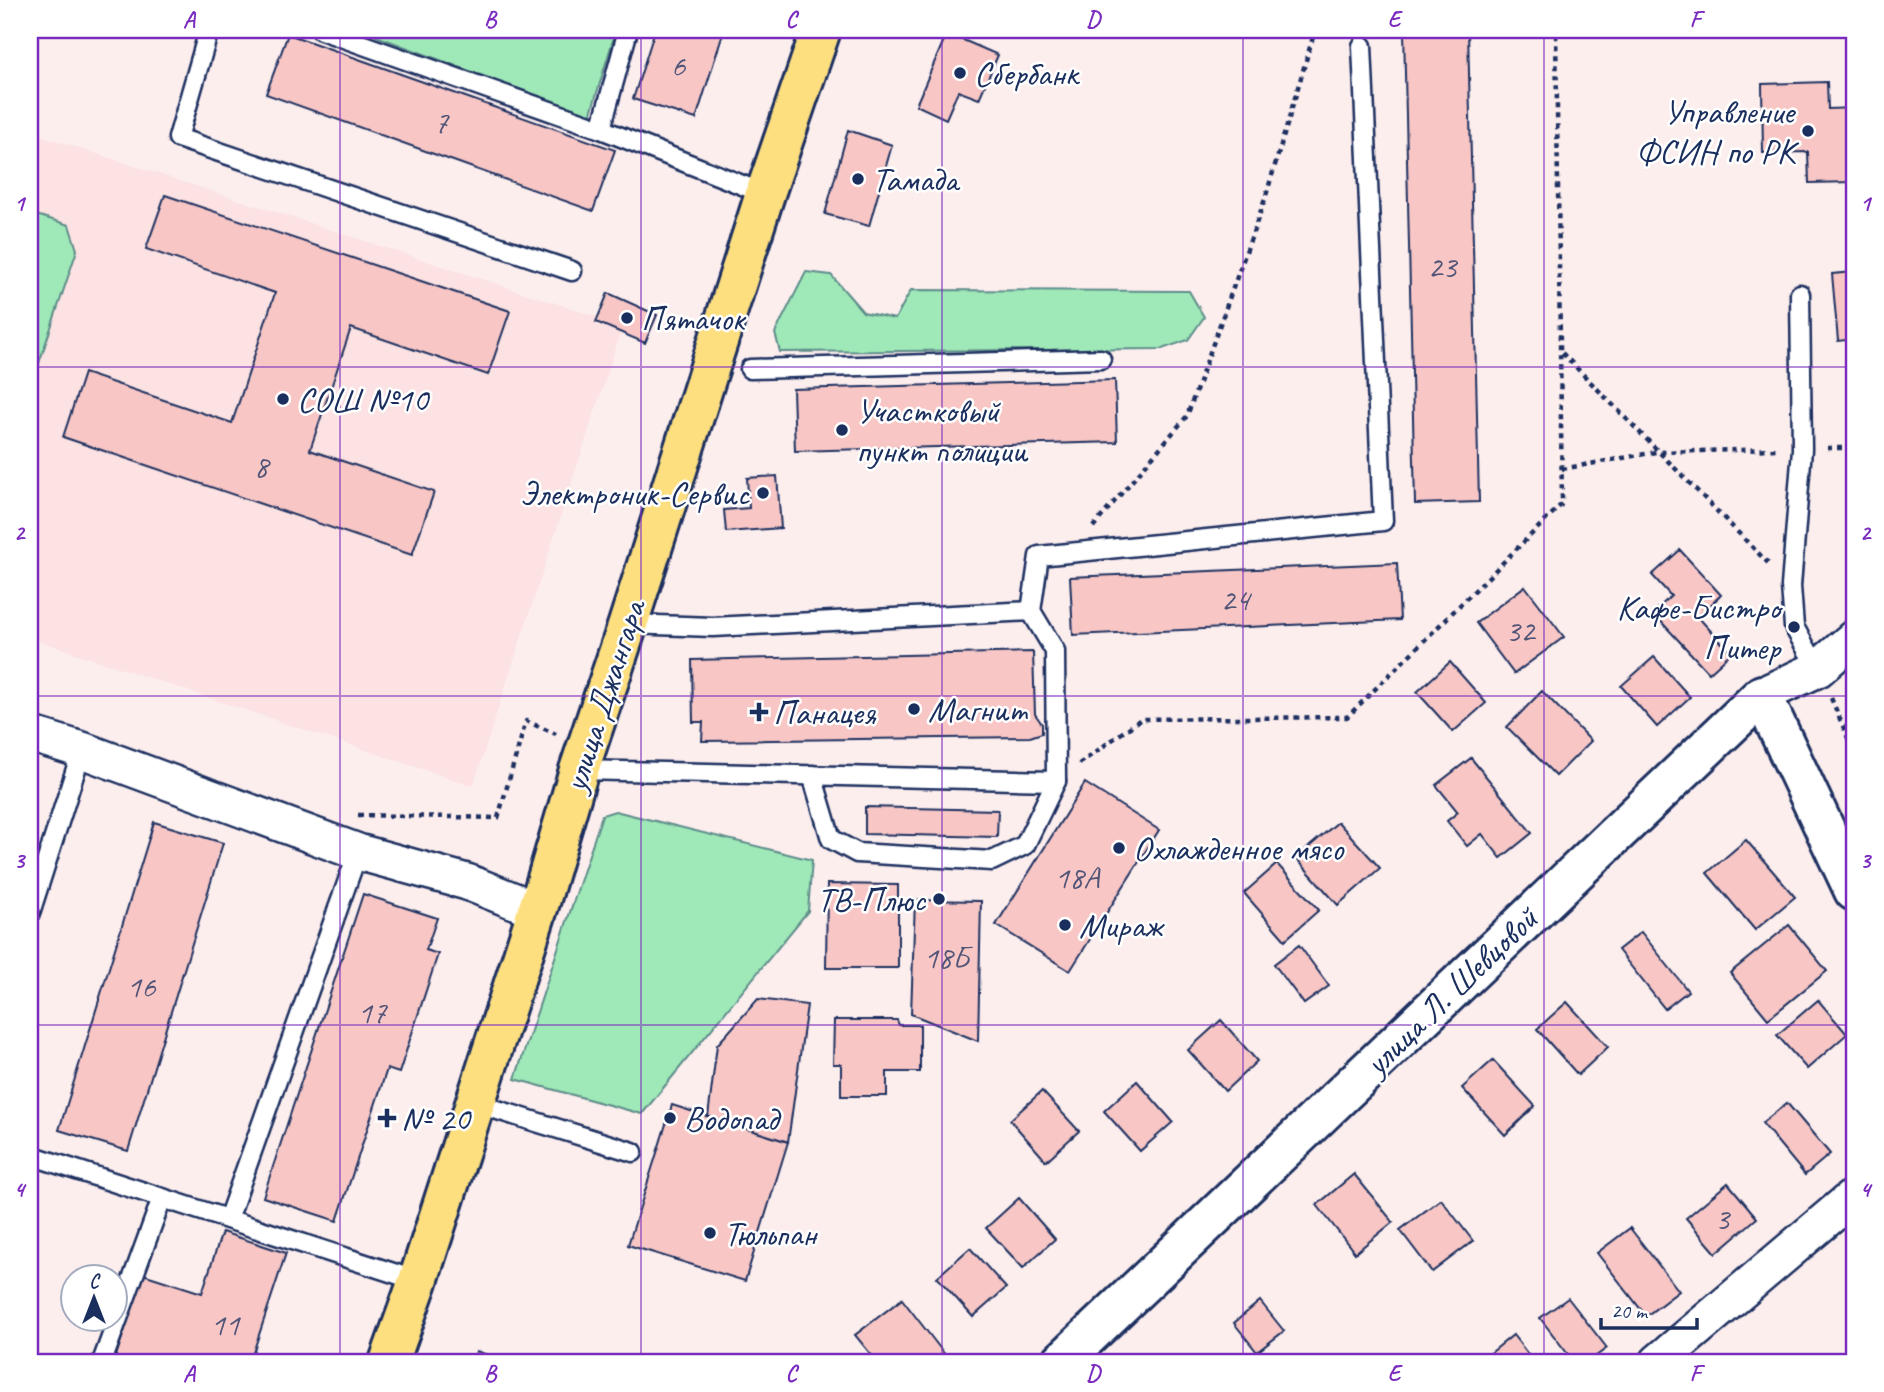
<svg xmlns="http://www.w3.org/2000/svg" width="1884" height="1392" viewBox="0 0 1884 1392" font-family="Caveat,sans-serif">
	<style>
		.built { fill: #fce2e2 }
		.green { fill: #9fe8b7; stroke: #5d8c8a; stroke-width: 2 }
		.building { fill: #f8c7c5; stroke: #1b2f5e; stroke-width: 2 }
		.lines { fill: none; stroke-linecap: round; stroke-linejoin: round }
		.service-casing { stroke: #1b2f5e; stroke-width: 23 }
		.minor-casing { stroke: #1b2f5e; stroke-width: 40 }
		.tertiary-casing { stroke: #1b2f5e; stroke-width: 44 }
		.primary-casing { stroke: #1b2f5e; stroke-width: 44 }
		.path { stroke: #1b2f5e; stroke-width: 4.5; stroke-dasharray: 5 5; stroke-linecap: butt }
		.service { stroke: #fff; stroke-width: 18 }
		.minor { stroke: #fff; stroke-width: 35 }
		.tertiary { stroke: #fff; stroke-width: 38 }
		.primary { stroke: #fddf80; stroke-width: 38 }
		.grid { fill: none; stroke: #7b2cbf; stroke-width: 2; stroke-opacity: 0.55 }
		.poi-dot { fill: #1b2f5e; stroke: #fff; stroke-width: 2.5 }
		.labels { text-anchor: middle; dominant-baseline: central; stroke-width: 5; stroke-linejoin: round; paint-order: stroke }
		.number-label { font-size: 32px; fill: #525578 }
		.poi-label { font-size: 35px; fill: #1b2f5e; stroke: #fff; text-anchor: start }
		.street-label { font-size: 35px; fill: #1b2f5e; stroke: #fff }
		.neatline { fill: none; stroke: #7b2cbf; stroke-width: 2.5 }
		.grid-label { font-size: 23px; text-anchor: middle; font-weight: bold; fill: #7b2cbf }
	</style>
	<rect width="100%" height="100%" fill="#fdeeee"/>
	<filter id="ink" filterUnits="userSpaceOnUse"><feTurbulence type="fractalNoise" baseFrequency=".0143" numOctaves="2"/><feDisplacementMap in="SourceGraphic" scale="14" xChannelSelector="R" yChannelSelector="G"/><feConvolveMatrix kernelMatrix="1 2 1 2 8 2 1 2 1" color-interpolation-filters="sRGB"/></filter>
	<g filter="url(#ink)">
		<path class="built" d="M 30,132 L 623,325 L 473,786 L 30,638 Z"/>
		<g class="green">
			<path d="M 360,30 L 616,30 L 590,116 Z"/>
			<path d="M 30,213 L 69,225 L 77,250 L 30,390 Z"/>
			<path d="M 806,272 L 831,275 L 863,312 L 895,319 L 911,290 L 1189,291 L 1204,317 L 1188,340 L 1162,349 L 780,352 L 775,333 Z"/>
			<path d="M 615,811 L 812,860 L 808,911 L 642,1114 L 515,1079 L 602,815 Z"/>
		</g>
		<g class="building">
			<path d="M 655,30 L 724,30 L 696,119 L 633,99 Z"/>
			<path d="M 1404,30 L 1468,30 L 1479,502 L 1415,504 Z"/>
			<path d="M 947,33 L 998,55 L 979,99 L 958,91 L 946,119 L 916,105 Z"/>
			<path d="M 288,34 L 615,150 L 593,211 L 266,94 Z"/>
			<path d="M 1827,82 L 1828,109 L 1854,108 L 1854,182 L 1809,183 L 1808,152 L 1763,153 L 1762,84 Z"/>
			<path d="M 848,130 L 892,145 L 869,226 L 825,214 Z"/>
			<path d="M 165,195 L 510,311 L 488,375 L 351,328 L 310,450 L 434,492 L 412,555 L 63,437 L 84,373 L 232,423 L 275,293 L 146,249 Z"/>
			<path d="M 1854,272 L 1854,339 L 1838,341 L 1832,274 Z"/>
			<path d="M 608,293 L 657,315 L 645,343 L 596,322 Z"/>
			<path d="M 1115,380 L 1117,442 L 795,451 L 793,389 Z"/>
			<path d="M 777,476 L 781,528 L 726,532 L 724,510 L 749,508 L 747,478 Z"/>
			<path d="M 1680,550 L 1721,595 L 1698,617 L 1731,653 L 1709,673 L 1653,613 L 1671,596 L 1652,575 Z"/>
			<path d="M 1397,563 L 1400,620 L 1073,635 L 1070,577 Z"/>
			<path d="M 1525,586 L 1564,637 L 1514,674 L 1476,623 Z"/>
			<path d="M 1033,652 L 1035,714 L 1042,724 L 1042,733 L 1030,737 L 702,741 L 703,722 L 693,722 L 692,660 Z"/>
			<path d="M 1654,657 L 1690,697 L 1657,727 L 1621,686 Z"/>
			<path d="M 1450,662 L 1486,703 L 1453,732 L 1417,692 Z"/>
			<path d="M 1542,691 L 1591,741 L 1556,776 L 1507,727 Z"/>
			<path d="M 1471,758 L 1532,833 L 1501,858 L 1482,834 L 1467,846 L 1447,821 L 1458,812 L 1436,785 Z"/>
			<path d="M 1085,783 L 1159,830 L 1070,971 L 996,925 Z"/>
			<path d="M 865,807 L 998,810 L 997,837 L 865,834 Z"/>
			<path d="M 154,822 L 223,843 L 128,1151 L 59,1130 Z"/>
			<path d="M 1338,822 L 1380,868 L 1338,905 L 1296,858 Z"/>
			<path d="M 1746,840 L 1795,897 L 1755,930 L 1707,873 Z"/>
			<path d="M 1277,864 L 1319,910 L 1285,940 L 1244,893 Z"/>
			<path d="M 827,884 L 898,885 L 898,968 L 826,968 Z"/>
			<path d="M 363,894 L 437,918 L 426,950 L 438,954 L 399,1073 L 387,1069 L 337,1221 L 263,1197 Z"/>
			<path d="M 915,900 L 981,901 L 978,1041 L 911,1014 Z"/>
			<path d="M 1789,925 L 1827,971 L 1768,1019 L 1730,973 Z"/>
			<path d="M 1641,932 L 1688,991 L 1665,1009 L 1618,950 Z"/>
			<path d="M 1299,945 L 1329,986 L 1304,1004 L 1274,964 Z"/>
			<path d="M 758,999 L 807,1005 L 788,1142 L 708,1117 L 717,1045 Z"/>
			<path d="M 1818,1000 L 1847,1034 L 1807,1069 L 1777,1035 Z"/>
			<path d="M 1567,1002 L 1608,1047 L 1578,1075 L 1537,1029 Z"/>
			<path d="M 834,1020 L 897,1020 L 899,1025 L 920,1025 L 920,1072 L 887,1072 L 887,1096 L 841,1096 L 841,1064 L 833,1064 Z"/>
			<path d="M 1221,1020 L 1257,1061 L 1225,1091 L 1188,1050 Z"/>
			<path d="M 1493,1060 L 1535,1106 L 1505,1135 L 1462,1088 Z"/>
			<path d="M 1137,1081 L 1173,1122 L 1140,1151 L 1104,1111 Z"/>
			<path d="M 1042,1091 L 1079,1131 L 1046,1161 L 1010,1120 Z"/>
			<path d="M 1787,1103 L 1830,1154 L 1805,1175 L 1762,1123 Z"/>
			<path d="M 672,1105 L 788,1142 L 745,1281 L 628,1245 Z"/>
			<path d="M 1354,1174 L 1393,1222 L 1355,1253 L 1317,1205 Z"/>
			<path d="M 1728,1183 L 1757,1218 L 1716,1253 L 1686,1218 Z"/>
			<path d="M 1019,1198 L 1055,1239 L 1023,1268 L 986,1228 Z"/>
			<path d="M 1441,1199 L 1473,1241 L 1432,1272 L 1400,1230 Z"/>
			<path d="M 1630,1228 L 1679,1291 L 1646,1316 L 1597,1253 Z"/>
			<path d="M 222,1232 L 286,1253 L 250,1362 L 114,1362 L 143,1274 L 202,1293 Z"/>
			<path d="M 970,1248 L 1006,1288 L 973,1317 L 937,1277 Z"/>
			<path d="M 1568,1298 L 1607,1348 L 1588,1362 L 1574,1362 L 1540,1318 Z"/>
			<path d="M 902,1299 L 946,1356 L 939,1362 L 877,1362 L 855,1335 Z"/>
			<path d="M 1260,1301 L 1284,1331 L 1257,1352 L 1234,1323 Z"/>
			<path d="M 1513,1335 L 1534,1362 L 1484,1362 L 1482,1360 Z"/>
			<path d="M 476,1351 L 508,1362 L 473,1362 Z"/>
		</g>
		<g class="lines">
			<g class="service-casing">
				<g id="service">
					<path d="M 209,30 L 178,138 L 572,271"/>
					<path d="M 321,30 L 601,129 L 765,194"/>
					<path d="M 601,129 L 628,30"/>
					<path d="M 1800,294 L 1802,449 L 1791,586 L 1794,627 L 1818,669"/>
					<path d="M 750,369 L 1101,359"/>
					<path d="M 1031,611 L 1039,556 L 1383,521 L 1362,46"/>
					<path d="M 628,624 L 713,627 L 1031,611 L 1055,651 L 1056,781 L 1025,845 L 992,861 L 857,853 L 831,839 L 812,775"/>
					<path d="M 579,770 L 1056,781"/>
					<path d="M 30,913 L 82,750"/>
					<path d="M 475,1103 L 633,1152"/>
					<path d="M 30,1155 L 418,1281"/>
					<path d="M 228,1219 L 358,852"/>
					<path d="M 102,1362 L 162,1198"/>
				</g>
			</g>
			<g class="minor-casing">
				<g id="minor">
					<path d="M 1762,695 L 1818,669 L 1854,638"/>
					<path d="M 30,734 L 82,750 L 358,852 L 467,882 L 537,910"/>
					<path d="M 1658,1362 L 1854,1196"/>
				</g>
			</g>
			<g class="tertiary-casing">
				<path id="tertiary" d="M 1061,1362 L 1762,695 L 1854,891"/>
			</g>
			<g class="primary-casing">
				<path id="primary" d="M 389,1362 L 418,1281 L 541,899 L 579,770 L 628,624 L 765,194 L 821,30"/>
			</g>
			<g class="path">
				<path d="M 1562,353 L 1768,563"/>
				<path d="M 1827,448 L 1854,448"/>
				<path d="M 1562,469 L 1656,452 L 1780,449"/>
				<path d="M 1093,527 L 1187,416 L 1265,199 L 1315,30"/>
				<path d="M 1831,698 L 1854,752"/>
				<path d="M 1079,764 L 1141,719 L 1347,717 L 1562,504 L 1556,30"/>
				<path d="M 358,815 L 498,818 L 526,721 L 556,734"/>
			</g>
			<use href="#service" class="service"/>
			<use href="#minor" class="minor"/>
			<use href="#tertiary" class="tertiary"/>
			<use href="#primary" class="primary"/>
		</g>
	</g>
	<path class="grid" d="M 340,30 L 340,1362M 641,30 L 641,1362M 942,30 L 942,1362M 1243,30 L 1243,1362M 1544,30 L 1544,1362M 30,367 L 1854,367M 30,696 L 1854,696M 30,1025 L 1854,1025"/>
	<g class="poi-dot">
		<circle cx="960" cy="73" r="7"/>
		<circle cx="1808" cy="131" r="7"/>
		<circle cx="858" cy="179" r="7"/>
		<circle cx="627" cy="318" r="7"/>
		<circle cx="283" cy="399" r="7"/>
		<circle cx="842" cy="430" r="7"/>
		<circle cx="763" cy="493" r="7"/>
		<circle cx="1794" cy="627" r="7"/>
		<circle cx="914" cy="709" r="7"/>
		<path d="M755.5 701.5h7v7h7v7h-7v7h-7v-7h-7v-7h7z"/>
		<circle cx="1119" cy="848" r="7"/>
		<circle cx="939" cy="899" r="7"/>
		<circle cx="1065" cy="925" r="7"/>
		<path d="M383.5 1107.5h7v7h7v7h-7v7h-7v-7h-7v-7h7z"/>
		<circle cx="670" cy="1118" r="7"/>
		<circle cx="710" cy="1233" r="7"/>
	</g>
	<g class="labels">
		<g class="number-label">
			<text x="678" y="65">6</text>
			<text x="441" y="122">7</text>
			<text x="1442" y="266">23</text>
			<text x="261" y="466">8</text>
			<text x="1235" y="599">24</text>
			<text x="1520" y="630">32</text>
			<text x="1077" y="877">18А</text>
			<text x="946" y="957">18Б</text>
			<text x="141" y="986">16</text>
			<text x="372" y="1012">17</text>
			<text x="1722" y="1218">3</text>
			<text x="225" y="1324">11</text>
		</g>
		<g class="poi-label">
			<text x="974" y="73">Сбербанк</text>
			<text x="1794" y="111" text-anchor="end">Управление<tspan x="1794" dy="40">ФСИН по РК</tspan></text>
			<text x="872" y="179">Тамада</text>
			<text x="641" y="318">Пятачок</text>
			<text x="297" y="399">СОШ №10</text>
			<text x="856" y="410">Участковый<tspan x="856" dy="40">пункт полиции</tspan></text>
			<text x="749" y="493" text-anchor="end">Электроник-Сервис</text>
			<text x="1780" y="607" text-anchor="end">Кафе-Бистро<tspan x="1780" dy="40">Питер</tspan></text>
			<text x="928" y="709">Магнит</text>
			<text x="773" y="712">Панацея</text>
			<text x="1133" y="848">Охлажденное мясо</text>
			<text x="925" y="899" text-anchor="end">ТВ-Плюс</text>
			<text x="1079" y="925">Мираж</text>
			<text x="401" y="1118">№ 20</text>
			<text x="684" y="1118">Водопад</text>
			<text x="724" y="1233">Тюльпан</text>
		</g>
		<g class="street-label">
			<text transform="translate(604 696) rotate(-72)">улица Джангара</text>
			<text transform="translate(1451 991) rotate(-44)">улица Л. Шевцовой</text>
		</g>
	</g>
	<rect width="1884" height="1392" fill="none" stroke="#fff" stroke-width="77"/>
	<g transform="translate(94 1298)"><circle r="33" fill="#ffffff" stroke="#a4acbf" stroke-width="2"/>
	<path d="M0-5L12 26L0 18L-12 26Z" fill="#1b2f5e"/>
	<text y="-10" font-size="19" font-weight="bold" text-anchor="middle" fill="#1b2f5e">С</text>
	</g>
	<path d="M1601 1318v10h96v-10" fill="none" stroke="#1b2f5e" stroke-width="3.5"/>
	<text x="1611" y="1318" font-size="21" fill="#1b2f5e" stroke="#ffffff" stroke-width="5" paint-order="stroke">20 m</text>
	<rect x="38" y="38" width="1808" height="1316" class="neatline"/>
	<g class="grid-label">
		<text x="189" y="27">A</text>
		<text x="490" y="27">B</text>
		<text x="791" y="27">C</text>
		<text x="1093" y="27">D</text>
		<text x="1394" y="27">E</text>
		<text x="1695" y="27">F</text>
		<text x="19" y="211">1</text>
		<text x="1865" y="211">1</text>
		<text x="19" y="540">2</text>
		<text x="1865" y="540">2</text>
		<text x="19" y="868">3</text>
		<text x="1865" y="868">3</text>
		<text x="19" y="1197">4</text>
		<text x="1865" y="1197">4</text>
		<text x="189" y="1381">A</text>
		<text x="490" y="1381">B</text>
		<text x="791" y="1381">C</text>
		<text x="1093" y="1381">D</text>
		<text x="1394" y="1381">E</text>
		<text x="1695" y="1381">F</text>
	</g>
</svg>
